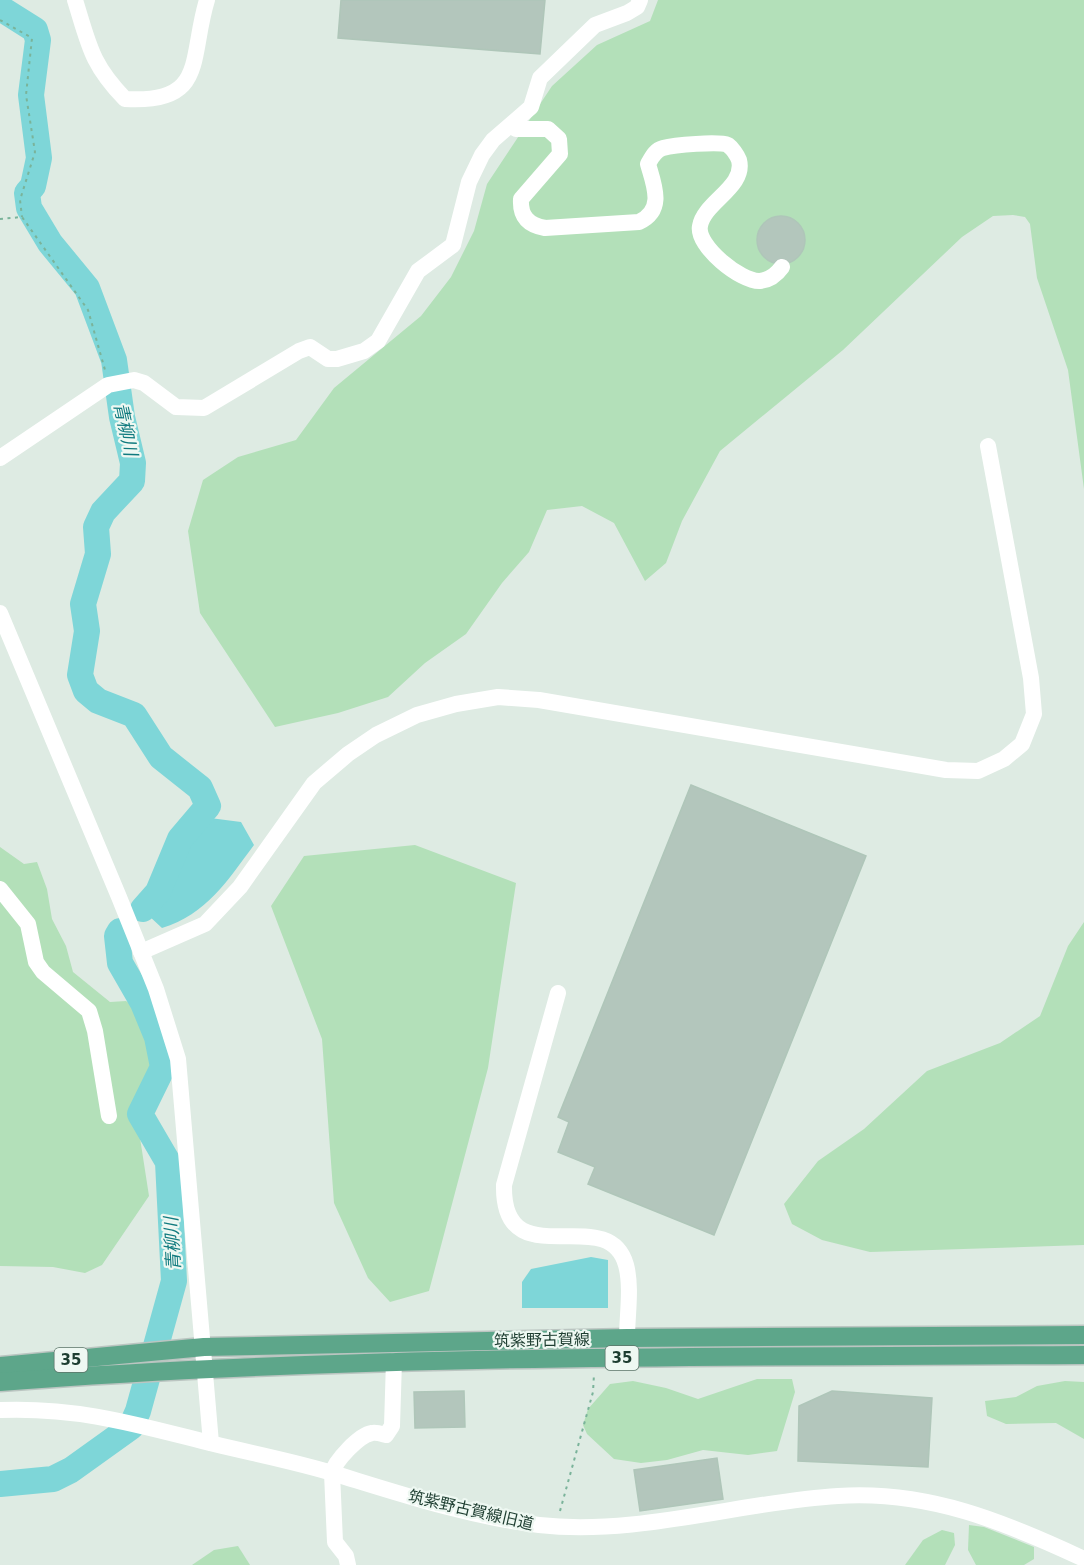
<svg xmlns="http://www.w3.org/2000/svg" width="1084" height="1565" viewBox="0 0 1084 1565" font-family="'DejaVu Sans','Noto Sans JP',sans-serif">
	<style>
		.green { fill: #b3e0b9 }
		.water { fill: #7ed6d8 }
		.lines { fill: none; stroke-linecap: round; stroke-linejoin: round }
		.river { stroke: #7ed6d8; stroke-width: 26 }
		.building { fill: #b3c6bc; stroke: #afc6b9; stroke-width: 1.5 }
		.major-casing { stroke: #bbc5c1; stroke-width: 21 }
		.path { stroke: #7ab39a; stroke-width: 2; stroke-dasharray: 3 4.5; stroke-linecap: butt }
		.minor { stroke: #fff; stroke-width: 16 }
		.major { stroke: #5da68a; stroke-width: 18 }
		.labels { text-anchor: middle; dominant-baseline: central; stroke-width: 4.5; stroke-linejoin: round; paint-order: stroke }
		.shield { fill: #eef8f2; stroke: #5c756a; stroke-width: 1.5 }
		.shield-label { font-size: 15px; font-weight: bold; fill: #1d3d30 }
		.street-label { font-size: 16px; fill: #1d3d30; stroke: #eef8f2 }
		.water-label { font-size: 18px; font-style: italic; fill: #117b7f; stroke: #eef8f2 }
	</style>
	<rect width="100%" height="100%" fill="#deebe3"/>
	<g class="green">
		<path d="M 658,0 L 1084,0 L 1084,489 L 1068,370 L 1037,278 L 1030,224 L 1025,217 L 1013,215 L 993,216 L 962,237 L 843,350 L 720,451 L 682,521 L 666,563 L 645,581 L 614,523 L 582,506 L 547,510 L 529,552 L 502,583 L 466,634 L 425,663 L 388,697 L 338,713 L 275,727 L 200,613 L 188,531 L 203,480 L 238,457 L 296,440 L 334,388 L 421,316 L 451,277 L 474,231 L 487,184 L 552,86 L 597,45 L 650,21 Z"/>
		<path d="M 415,845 L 516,883 L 488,1068 L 429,1291 L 390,1302 L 368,1278 L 334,1203 L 322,1039 L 271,906 L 304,856 Z"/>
		<path d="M 0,847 L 24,864 L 37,862 L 47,889 L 52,919 L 66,946 L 73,972 L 110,1002 L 126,1001 L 147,1017 L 160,1064 L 144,1091 L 138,1125 L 149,1196 L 102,1265 L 85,1273 L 53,1267 L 0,1266 Z"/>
		<path d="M 1084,922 L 1084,1245 L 870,1252 L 822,1240 L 792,1224 L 784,1204 L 818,1161 L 864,1129 L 927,1071 L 1000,1043 L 1040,1016 L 1068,946 Z"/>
		<path d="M 757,1379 L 792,1379 L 795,1392 L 777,1451 L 748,1455 L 703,1450 L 667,1460 L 641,1463 L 614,1459 L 587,1434 L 583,1425 L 588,1409 L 610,1384 L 633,1381 L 666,1388 L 698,1399 Z"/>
		<path d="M 1065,1381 L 1084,1382 L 1084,1439 L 1056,1423 L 1006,1424 L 987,1416 L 985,1401 L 1016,1397 L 1037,1386 Z"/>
		<path d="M 969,1525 L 984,1527 L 1034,1547 L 1034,1559 L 1024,1565 L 976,1565 L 968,1550 Z"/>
		<path d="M 942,1530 L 954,1533 L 955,1545 L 945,1565 L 905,1565 L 923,1540 Z"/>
		<path d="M 238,1546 L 250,1565 L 192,1565 L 214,1550 Z"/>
	</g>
	<g class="water">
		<path d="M 210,818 L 241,822 L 254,845 C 227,881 207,914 162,928 L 148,915 L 166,895 L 190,839 Z"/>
		<path d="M 591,1257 L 608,1260 L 608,1308 L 522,1308 L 522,1282 L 531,1269 Z"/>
	</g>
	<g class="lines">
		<g class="river">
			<path d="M 0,8 L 35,30 L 38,40 L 31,95 L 39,158 L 33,186 L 27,193 L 29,208 L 50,243 L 87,288 L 114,360 L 122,417 L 133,463 L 132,481 L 103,512 L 96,527 L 98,554 L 83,604 L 87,631 L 80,675 L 86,691 L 98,701 L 134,715 L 161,757 L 200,788 L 208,806 L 180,839 L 158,892 L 143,909"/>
			<path d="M 0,1484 L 53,1479 L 71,1470 L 131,1427 L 138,1411 L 174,1281 L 168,1162 L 140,1114 L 163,1067 L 157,1037 L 143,1003 L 120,963 L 117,936 L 120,931"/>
		</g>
	</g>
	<g class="building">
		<path d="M 341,0 L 545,0 L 540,54 L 338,38 Z"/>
		<circle cx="781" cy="240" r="24"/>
		<path d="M 691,785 L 866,856 L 714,1235 L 588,1184 L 595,1167 L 558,1152 L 569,1122 L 558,1117 Z"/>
		<path d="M 464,1391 L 465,1427 L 415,1428 L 414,1392 Z"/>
		<path d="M 832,1391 L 932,1398 L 928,1467 L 798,1461 L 799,1406 Z"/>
		<path d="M 717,1458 L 723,1499 L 640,1511 L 634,1470 Z"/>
	</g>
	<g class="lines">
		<g class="major-casing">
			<g id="major">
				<path d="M 0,1366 L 204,1347 L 627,1338 L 1084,1335"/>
				<path d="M 0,1382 C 361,1354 722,1357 1084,1355"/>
			</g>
		</g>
		<g class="path">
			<path d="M 0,20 L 32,38 L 26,95 L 35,152 L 20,200 L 22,217"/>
			<path d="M 0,219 L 22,217 L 88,310 L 105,370"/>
			<path d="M 560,1511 L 593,1392 L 594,1374"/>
		</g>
		<g class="minor">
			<path d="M 75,0 C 89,45 91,64 125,99 C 207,104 189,59 207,0"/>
			<path d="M 511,125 L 516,129 L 548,129 L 559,139 L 560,154 L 521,199 C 520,216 528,225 545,228 L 639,222 C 665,210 654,185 648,164 C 652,157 655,150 663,148 C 674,145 719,141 728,145 C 732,148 737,155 739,160 C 746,187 704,202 700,226 C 696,246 741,282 760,281 C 769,280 777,274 782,267"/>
			<path d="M 0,458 L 108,385 L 134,380 L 144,383 L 176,407 L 204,408 L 299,351 L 310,347 L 328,359 L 337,359 L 364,351 L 378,341 L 418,271 L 453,245 L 469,182 L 482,155 L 493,140 L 531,107 L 540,78 L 595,25 L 627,13 L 637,7 L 640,0"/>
			<path d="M 0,613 L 119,897 L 156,989 L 178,1059 L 211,1443"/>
			<path d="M 0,889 L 28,924 L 36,962 L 43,972 L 89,1011 L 95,1031 L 109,1116"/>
			<path d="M 141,952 L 205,924 L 240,887 L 314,783 L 348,754 L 376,735 L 417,715 L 456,704 L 498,697 L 539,700 L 946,770 L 978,771 L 1004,759 L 1022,744 L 1034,714 L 1031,678 L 988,446"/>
			<path d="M 558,993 L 504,1185 C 502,1280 608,1200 626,1265 C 632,1287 627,1316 627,1338"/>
			<path d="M 0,1410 C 80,1407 138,1425 214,1444 C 255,1454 298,1462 339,1475 C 404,1495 471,1517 539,1525 C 639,1536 739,1502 838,1496 C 928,1490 1005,1522 1084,1559"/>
			<path d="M 348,1565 L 346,1556 L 335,1542 L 332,1473 C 335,1461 359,1435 372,1433 C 376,1432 382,1434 386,1435 L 392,1426 L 394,1361"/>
		</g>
		<use href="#major" class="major"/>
	</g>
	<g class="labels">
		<g class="shield">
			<rect x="605.5" y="1346" width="33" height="24" rx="4.5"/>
			<rect x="54.5" y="1348" width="33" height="24" rx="4.5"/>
		</g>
		<g class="shield-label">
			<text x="622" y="1358">35</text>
			<text x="71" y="1360">35</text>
		</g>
		<g class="street-label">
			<text transform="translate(542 1340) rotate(-1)">筑紫野古賀線</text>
			<text transform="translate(471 1510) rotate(13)">筑紫野古賀線旧道</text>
		</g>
		<g class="water-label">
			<text transform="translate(126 429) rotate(78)">青柳川</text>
			<text transform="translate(172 1244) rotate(-93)">青柳川</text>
		</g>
	</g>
</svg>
